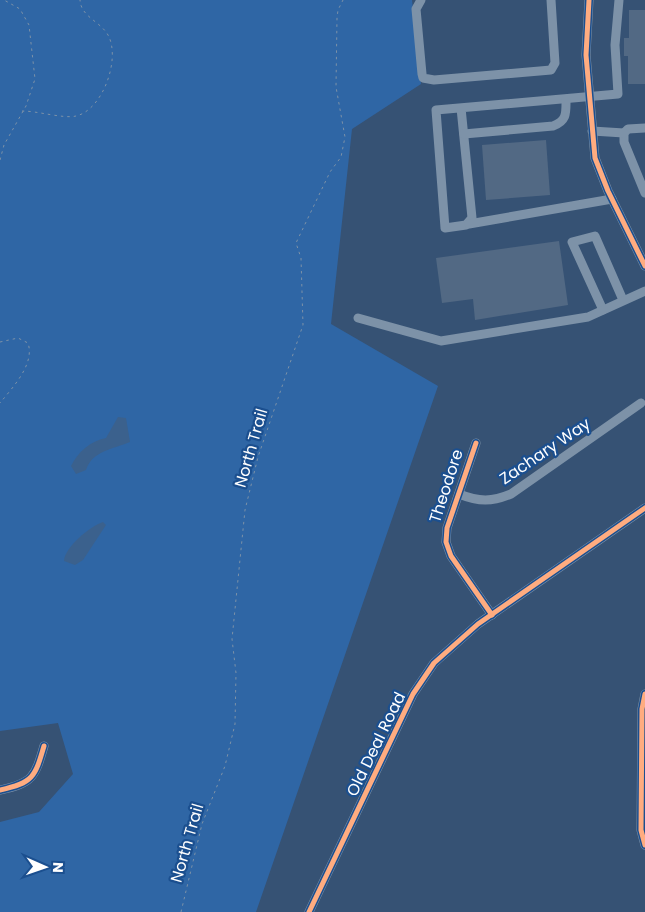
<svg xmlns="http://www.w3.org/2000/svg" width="645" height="912" viewBox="0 0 645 912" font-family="Poppins,sans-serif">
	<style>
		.green { fill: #2f66a5 }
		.water { fill: #3b618d }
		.building { fill: #526984 }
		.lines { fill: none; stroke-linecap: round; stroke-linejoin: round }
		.path { stroke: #7d92a8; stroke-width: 1; stroke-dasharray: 2.5 4; stroke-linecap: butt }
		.minor { stroke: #7d92a8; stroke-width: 9 }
		.cycleway-casing { stroke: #1b4f8f; stroke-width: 8 }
		.cycleway { stroke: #ffac80; stroke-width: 5 }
		.labels { text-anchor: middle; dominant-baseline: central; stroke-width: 4.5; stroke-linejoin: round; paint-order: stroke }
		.street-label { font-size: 16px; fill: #fff; stroke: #1b4f8f }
	</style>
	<rect width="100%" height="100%" fill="#365274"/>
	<path class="green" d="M 0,0 L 412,0 L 421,84 L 352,129 L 331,324 L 438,386 L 256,912 L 0,912 L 0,822 L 39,812 L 73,774 L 58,723 L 0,731 Z"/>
	<g class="water">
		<path d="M 118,417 L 126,418 L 130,442 C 113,449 92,451 86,470 L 76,474 L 71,466 C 78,452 90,441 106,438 Z"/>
		<path d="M 103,522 L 106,525 L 83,560 L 75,565 L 64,561 C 64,548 90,526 103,522 Z"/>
	</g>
	<g class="building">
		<path d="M 629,10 L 645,10 L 645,84 L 628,84 L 628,56 L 624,56 L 624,38 L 629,38 Z"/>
		<path d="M 546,140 L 550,195 L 486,200 L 482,145 Z"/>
		<path d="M 559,241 L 568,305 L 475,320 L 473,299 L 442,303 L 436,258 Z"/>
	</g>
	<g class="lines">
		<g class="path">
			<path d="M 22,111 C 38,111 64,119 76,116 C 103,110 121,58 108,35 C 100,21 81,17 80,0"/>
			<path d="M 0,160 L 4,145 L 26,106 L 35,79 L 29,25 L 20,9 L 4,0"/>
			<path d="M 0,342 L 18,338 L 28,343 C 35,364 13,387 0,403"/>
			<path d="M 181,912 L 202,824 L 225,766 L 235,724 L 236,673 L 232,639 L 245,510 L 258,457 L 303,325 L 301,258 L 296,243 L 330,172 L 341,157 L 345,137 L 336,87 L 337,18 L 338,10 L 343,0"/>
		</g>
		<g class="minor">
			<path d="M 421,0 L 416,9 L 422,74 L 423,78 L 434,80 L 551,70 L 555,63 L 551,0"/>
			<path d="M 589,0 L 586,55 L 595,158 L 608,191 L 645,266"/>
			<path d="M 461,108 L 472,218 L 466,225 L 445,228 L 436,110 L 618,94 L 615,45 L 619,0"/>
			<path d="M 645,128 L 628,129 L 624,133 L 624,142 L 645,193"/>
			<path d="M 592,131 L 624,133"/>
			<path d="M 464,134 L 553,126 C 567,121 566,113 566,100"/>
			<path d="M 469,224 L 612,199"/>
			<path d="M 603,310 L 572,242 L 595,236 L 623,300"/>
			<path d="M 358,318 L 441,341 L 588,317 L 645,291"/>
			<path d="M 476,443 L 447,528 L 446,542 L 451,556 L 492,615"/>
			<path d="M 459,494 C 479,502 492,502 511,494 L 641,403"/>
			<path d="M 645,694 L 642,709 L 641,830 L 645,845"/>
			<path d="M 0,790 C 33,783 35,777 44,746"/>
			<path d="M 309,912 L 413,694 L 434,663 L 478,624 L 645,508"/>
		</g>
		<g class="cycleway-casing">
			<g id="cycleway">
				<path d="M 589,0 L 586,55 L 595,158 L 608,191 L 645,266"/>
				<path d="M 476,443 L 447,528 L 446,542 L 451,556 L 492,615"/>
				<path d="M 645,694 L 642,709 L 641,830 L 645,845"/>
				<path d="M 0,790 C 33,783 35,777 44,746"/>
				<path d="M 309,912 L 413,694 L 434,663 L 478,624 L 645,508"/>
			</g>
		</g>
		<use href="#cycleway" class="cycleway"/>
	</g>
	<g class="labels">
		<g class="street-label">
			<text transform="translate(251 448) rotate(-74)">North Trail</text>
			<text transform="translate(545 451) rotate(-34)">Zachary Way</text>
			<text transform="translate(446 486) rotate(-72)">Theodore</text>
			<text transform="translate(376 744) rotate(-64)">Old Deal Road</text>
			<text transform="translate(187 843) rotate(-74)">North Trail</text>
		</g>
	</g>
	<g transform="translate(45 867) rotate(92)" stroke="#1b4f8f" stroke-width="4" paint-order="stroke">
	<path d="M0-4L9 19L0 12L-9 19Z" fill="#ffffff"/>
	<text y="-8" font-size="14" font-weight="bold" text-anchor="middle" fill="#ffffff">N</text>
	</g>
</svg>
